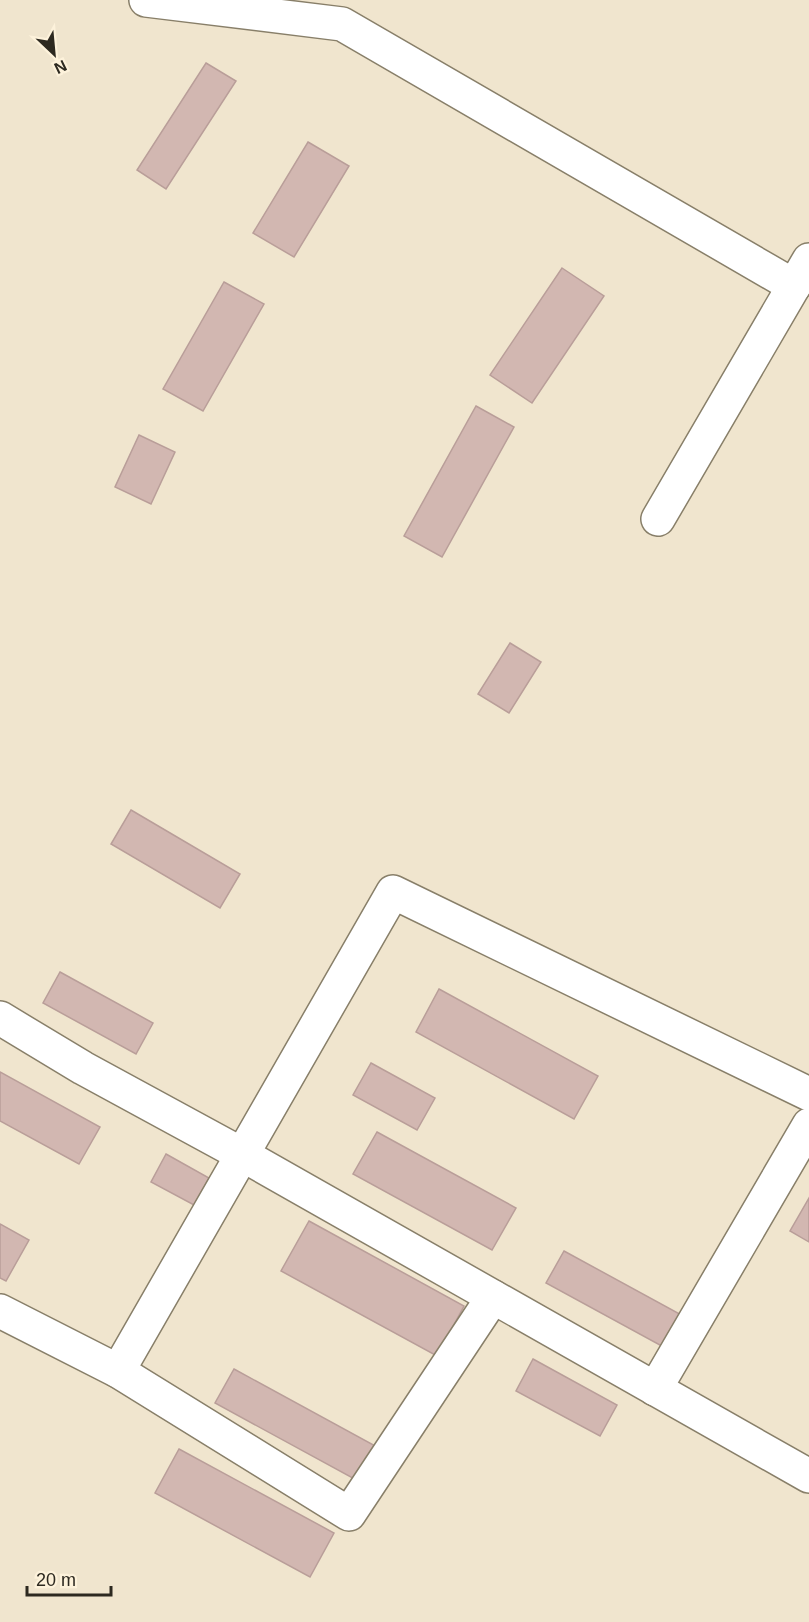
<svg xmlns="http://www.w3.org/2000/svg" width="809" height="1622" viewBox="0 0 809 1622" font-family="Helvetica,sans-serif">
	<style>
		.building { fill: #d2b7b1; stroke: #b99e99; stroke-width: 1.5 }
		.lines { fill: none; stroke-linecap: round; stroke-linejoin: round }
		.minor-casing { stroke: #887f69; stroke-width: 36 }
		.minor { stroke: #fff; stroke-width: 33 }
	</style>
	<rect width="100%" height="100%" fill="#f0e5ce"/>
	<g class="building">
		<path d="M 206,63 L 236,81 L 166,189 L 137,170 Z"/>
		<path d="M 308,142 L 349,166 L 294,257 L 253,233 Z"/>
		<path d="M 562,268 L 604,296 L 532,403 L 490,375 Z"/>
		<path d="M 224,282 L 264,304 L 203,411 L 163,389 Z"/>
		<path d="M 476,406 L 514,427 L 442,557 L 404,536 Z"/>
		<path d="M 139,435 L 175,452 L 151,504 L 115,487 Z"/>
		<path d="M 510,643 L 541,662 L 509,713 L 478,694 Z"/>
		<path d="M 131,810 L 240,874 L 220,908 L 111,844 Z"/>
		<path d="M 60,972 L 153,1023 L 136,1054 L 43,1003 Z"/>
		<path d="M 439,989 L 598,1076 L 574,1119 L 416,1032 Z"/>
		<path d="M 371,1063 L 435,1098 L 417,1130 L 353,1095 Z"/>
		<path d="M 0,1072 L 100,1127 L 79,1164 L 0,1121 Z"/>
		<path d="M 377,1132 L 516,1208 L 492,1250 L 353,1174 Z"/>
		<path d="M 166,1154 L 209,1178 L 194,1205 L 151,1182 Z"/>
		<path d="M 809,1198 L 809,1242 L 790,1231 Z"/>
		<path d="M 309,1221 L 464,1306 L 437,1356 L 281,1271 Z"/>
		<path d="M 0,1224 L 29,1240 L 6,1281 L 0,1278 Z"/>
		<path d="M 564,1251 L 687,1318 L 669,1350 L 546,1283 Z"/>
		<path d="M 533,1359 L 617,1405 L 600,1436 L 516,1391 Z"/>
		<path d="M 234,1369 L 379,1448 L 360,1482 L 215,1403 Z"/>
		<path d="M 179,1449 L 334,1533 L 310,1577 L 155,1493 Z"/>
	</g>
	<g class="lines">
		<g class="minor-casing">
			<g id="minor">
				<path d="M 146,0 L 342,24 L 794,286"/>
				<path d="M 658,519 L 809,260"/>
				<path d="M 0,1018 L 83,1068 L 243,1155 L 809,1476"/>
				<path d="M 0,1311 L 118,1371 L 349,1514 L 493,1297"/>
				<path d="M 118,1371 L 393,892 L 809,1094"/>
				<path d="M 655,1389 L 809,1125"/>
			</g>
		</g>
		<use href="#minor" class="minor"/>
	</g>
	<g transform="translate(54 54) rotate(154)" stroke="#fdf2db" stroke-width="4.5" paint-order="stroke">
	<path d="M0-4.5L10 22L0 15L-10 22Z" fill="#2d2920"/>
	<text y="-9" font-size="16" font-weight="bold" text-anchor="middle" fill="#2d2920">N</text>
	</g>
	<path d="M27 1586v9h84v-9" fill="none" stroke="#2d2920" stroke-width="3"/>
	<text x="36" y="1586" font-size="18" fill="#2d2920" stroke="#fdf2db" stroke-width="4.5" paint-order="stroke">20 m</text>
</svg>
